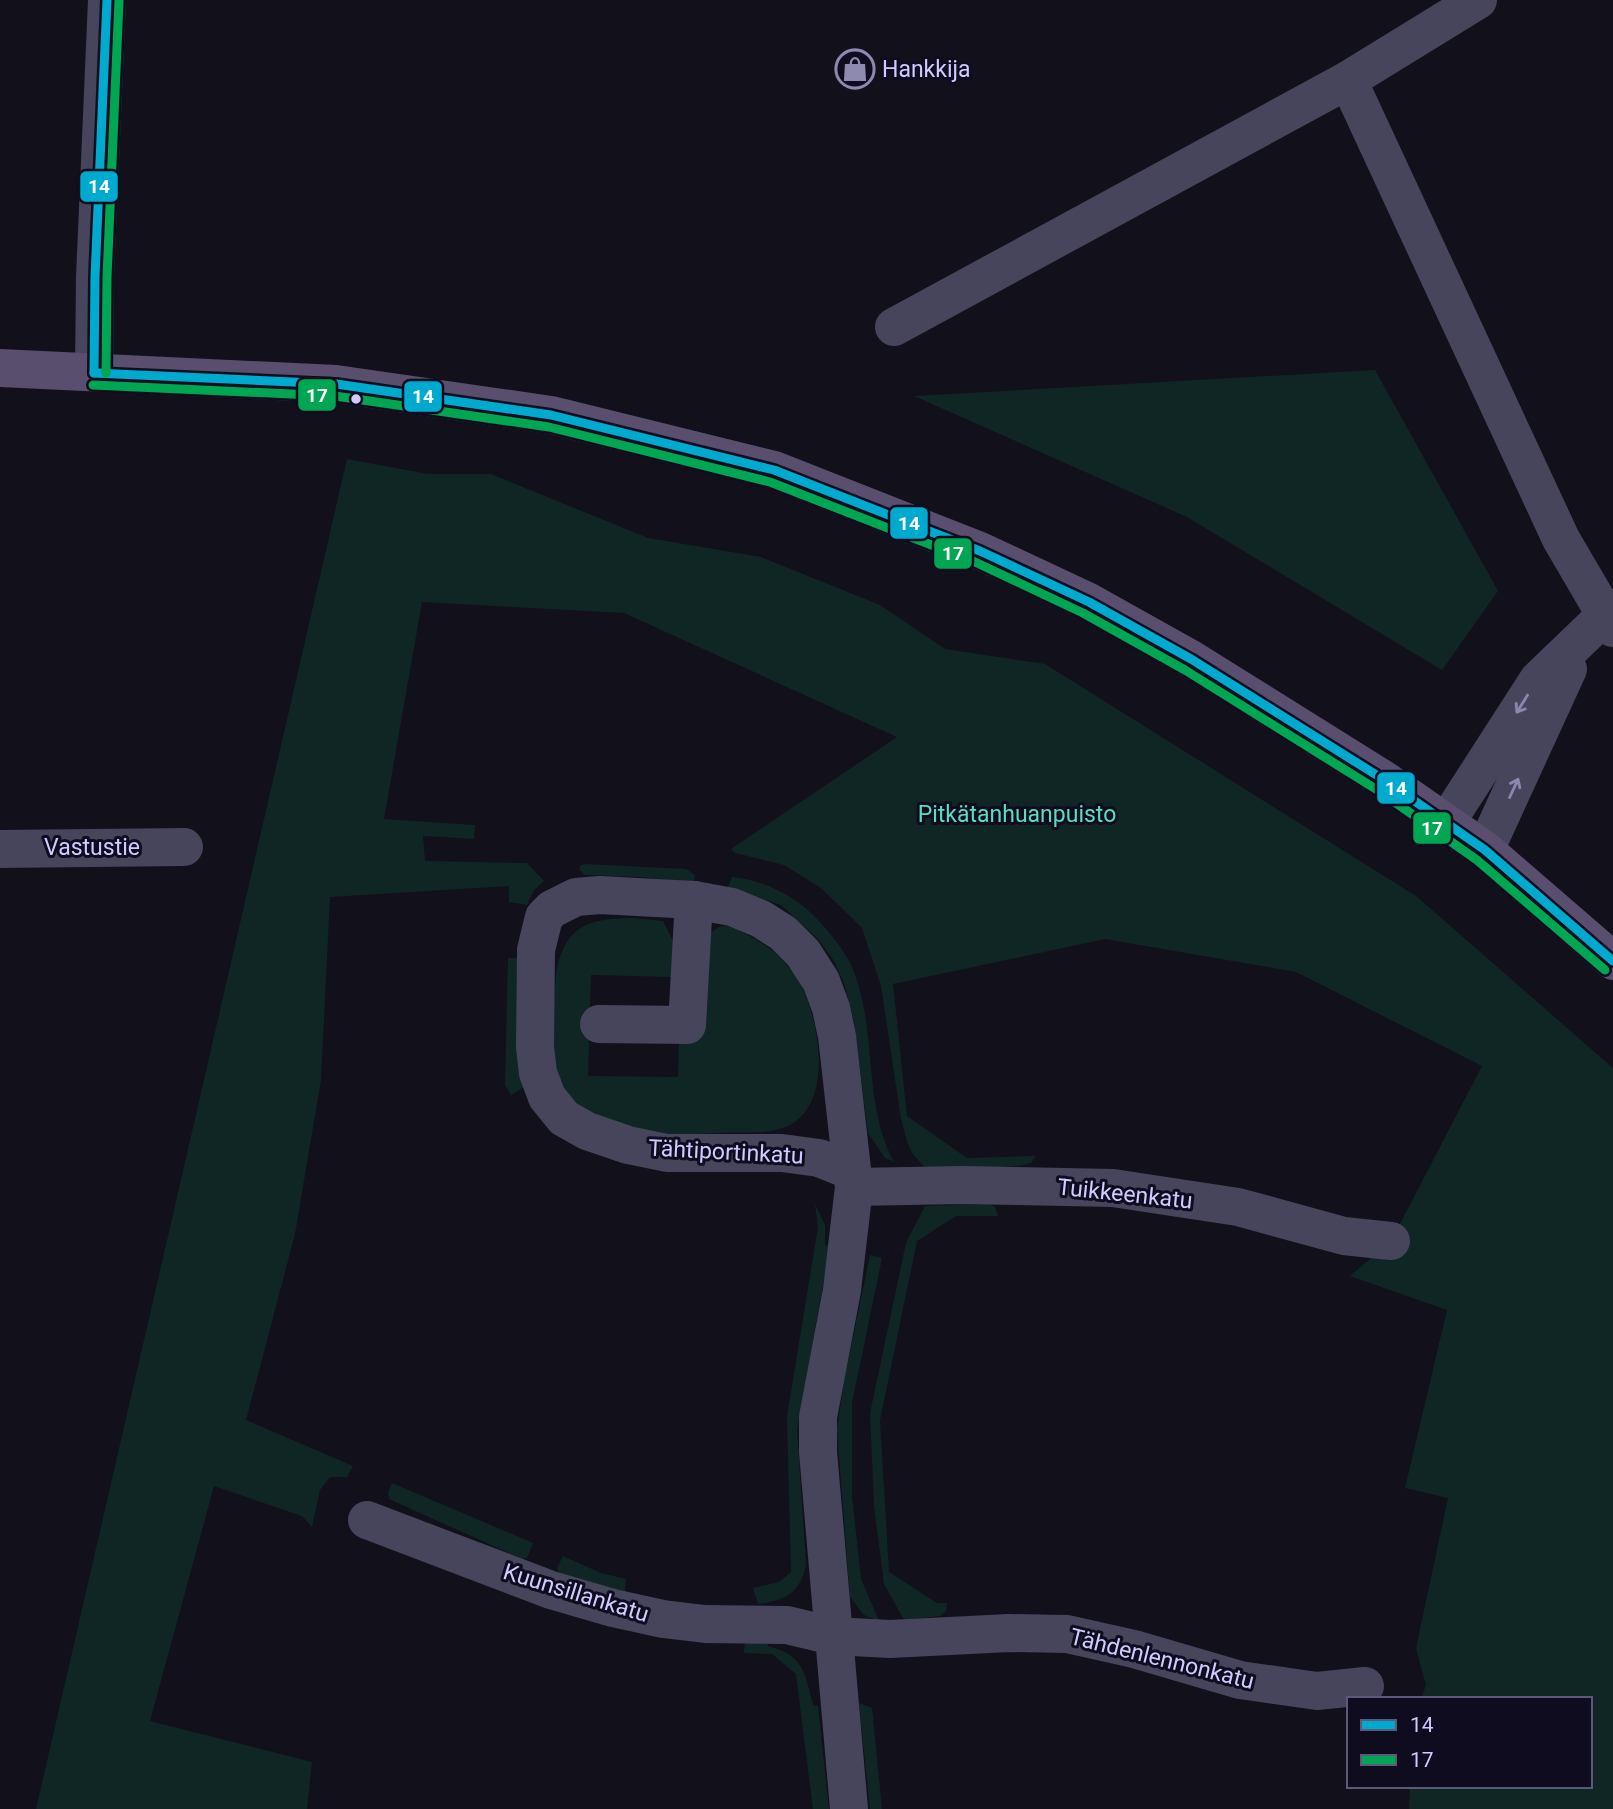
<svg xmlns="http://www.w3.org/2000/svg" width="1613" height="1809" viewBox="0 0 1613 1809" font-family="Roboto,sans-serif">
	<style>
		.green { fill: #102625 }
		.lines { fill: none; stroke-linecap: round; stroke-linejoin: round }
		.minor { stroke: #46455c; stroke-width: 38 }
		.major { stroke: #594e6d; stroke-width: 38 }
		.bus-1-casing { stroke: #0f0c1f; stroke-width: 14 }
		.bus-2-casing { stroke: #0f0c1f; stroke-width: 14 }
		.bus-1 { stroke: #00a9ce; stroke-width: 9 }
		.bus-2 { stroke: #00a651; stroke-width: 9 }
		.oneway { stroke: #8b88ae }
		.bus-dot { fill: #d0cbff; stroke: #0f0c1f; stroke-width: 2.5 }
		.labels { text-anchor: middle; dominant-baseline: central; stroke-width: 6; stroke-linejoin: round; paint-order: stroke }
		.poi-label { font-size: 23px; fill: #d0cbff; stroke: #0f0c1f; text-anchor: start }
		.park-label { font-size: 23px; fill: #58deba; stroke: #0f0c1f }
		.street-label { font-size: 23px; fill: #d0cbff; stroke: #0f0c1f }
		.line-badge { stroke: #0f0c1f; stroke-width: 2.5 }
		.badge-label { font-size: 19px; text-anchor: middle; font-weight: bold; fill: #fff }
	</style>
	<rect width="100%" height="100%" fill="#12101b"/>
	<g class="green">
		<path d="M 1375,370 L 1498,591 L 1442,670 L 1187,517 L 914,396 Z"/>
		<path d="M 347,459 L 428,474 L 491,474 L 648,538 L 761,557 L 880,605 L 945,649 L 1045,664 L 1416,896 L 1613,1068 L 1613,1809 L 1409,1809 L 1410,1786 L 1590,1786 L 1590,1699 L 1421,1699 L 1426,1685 L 1416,1648 L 1448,1498 L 1405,1488 L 1447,1310 L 1350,1276 L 1391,1241 L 1482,1066 L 1296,972 L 1105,939 L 893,984 L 907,1116 L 967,1158 L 1036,1156 L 1031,1163 L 1019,1166 L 926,1169 L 912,1153 L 907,1142 L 901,1119 L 881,986 L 862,928 L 821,888 L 784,865 L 735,853 L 731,849 L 897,737 L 624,613 L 422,602 L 384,819 L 475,825 L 474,839 L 423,836 L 425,861 L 527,863 L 544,881 L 534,890 L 527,905 L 509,902 L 509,886 L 330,897 L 321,1080 L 295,1234 L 246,1420 L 353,1466 L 347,1477 L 330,1477 L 320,1490 L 312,1527 L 302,1516 L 214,1486 L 150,1721 L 312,1762 L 307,1809 L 36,1809 Z"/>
		<path d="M 586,864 L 686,869 L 695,875 L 694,882 L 639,877 L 585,875 L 579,869 L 581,865 Z"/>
		<path d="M 732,877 C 764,880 794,895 816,918 C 829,932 843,948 851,965 C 879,1028 861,1101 894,1162 L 885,1158 L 868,1133 L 854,1022 L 844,983 L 834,961 L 818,939 L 781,905 L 728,887 Z"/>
		<path d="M 633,918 L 663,921 L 676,947 L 675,977 L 591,975 L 588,1076 L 678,1077 L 679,1037 L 704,941 C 720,920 727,924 748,935 C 767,945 784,959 796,976 C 819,1012 836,1104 788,1126 C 769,1135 740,1132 720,1133 C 706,1133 691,1135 677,1135 C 645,1134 591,1120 569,1097 C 563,1091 557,1076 555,1068 C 551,1052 554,979 558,962 C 561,953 566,941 573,934 C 589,918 612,919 633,918 Z"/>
		<path d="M 508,958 L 518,958 C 523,999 511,1051 524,1087 L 511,1095 L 505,1085 Z"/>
		<path d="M 815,1204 L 825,1225 L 825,1245 L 830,1246 L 797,1429 L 806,1564 C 800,1594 786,1600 758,1604 L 753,1588 L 779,1582 L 791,1572 L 787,1416 L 818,1227 Z"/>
		<path d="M 989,1204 L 995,1207 L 998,1216 L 956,1216 L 917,1241 L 880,1420 L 889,1572 L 937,1603 L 947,1603 L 946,1611 L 940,1616 L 904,1620 L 884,1584 L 874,1506 L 870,1413 L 906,1243 L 925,1206 Z"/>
		<path d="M 870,1255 L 882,1258 L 852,1403 L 852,1496 L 861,1579 L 879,1621 L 864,1615 L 850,1597 L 837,1430 L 844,1381 Z"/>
		<path d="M 392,1483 L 533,1543 L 527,1558 L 522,1559 L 389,1499 L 388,1493 Z"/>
		<path d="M 563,1556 L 601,1573 L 626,1579 L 625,1592 L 559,1573 L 557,1568 Z"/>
		<path d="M 745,1641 L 768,1641 L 768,1646 C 804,1655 805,1673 813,1705 L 818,1706 L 829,1809 L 813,1809 L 796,1674 L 772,1654 L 744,1653 Z"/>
		<path d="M 859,1703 L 872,1708 L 882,1809 L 870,1809 Z"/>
	</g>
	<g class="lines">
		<g class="minor">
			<path d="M 1348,80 L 1561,539 L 1613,628"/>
			<path d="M 894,327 L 1348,80 L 1478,0"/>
			<path d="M 94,373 L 95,277 L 107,0"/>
			<path d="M 1446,823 L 1538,680 L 1613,608"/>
			<path d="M 0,849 L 184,847"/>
			<path d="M 1485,850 L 1568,669"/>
			<path d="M 599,1024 L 687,1025 L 694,900"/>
			<path d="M 854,1187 L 962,1185 L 1113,1188 L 1238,1207 L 1344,1236 L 1391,1241"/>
			<path d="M 367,1520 L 551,1590 L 613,1608 L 663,1619 L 705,1624 L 787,1625 L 833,1636 L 890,1639 L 1009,1633 L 1067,1634 L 1134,1649 L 1240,1680 L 1317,1691 L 1365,1686"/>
			<path d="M 849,1809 L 818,1452 L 818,1417 L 842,1290 L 854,1187 L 848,1134 L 837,1036 L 831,1008 L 821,981 L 803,953 L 783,933 L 761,919 L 732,907 L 694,900 L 600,895 L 576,897 L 552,909 L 544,917 L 536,950 L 535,1047 L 538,1073 L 547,1097 L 564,1118 L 587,1131 L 628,1145 L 667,1153 L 782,1153 L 819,1158 L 852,1171"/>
		</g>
		<path class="major" d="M 0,368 L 336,384 L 551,415 L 774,470 L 980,551 L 1089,602 L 1191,659 L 1386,781 L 1485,850 L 1613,961"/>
		<g class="bus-1-casing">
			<g id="bus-1">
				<path d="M 94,373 L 336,384 L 551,415 L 774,470 L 980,551 L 1089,602 L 1191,659 L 1386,781 L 1485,850 L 1613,961"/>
				<path d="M 94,373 L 95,277 L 107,0"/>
			</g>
		</g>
		<g class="bus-2-casing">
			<g id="bus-2">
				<path d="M 106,373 L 107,277 L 119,1"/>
				<path d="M 93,385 L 335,396 L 549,427 L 770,482 L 975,562 L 1083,613 L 1185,670 L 1379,791 L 1477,860 L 1605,970"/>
			</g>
		</g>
		<use href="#bus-1" class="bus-1"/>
		<use href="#bus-2" class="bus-2"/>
	</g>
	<defs><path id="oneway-shaft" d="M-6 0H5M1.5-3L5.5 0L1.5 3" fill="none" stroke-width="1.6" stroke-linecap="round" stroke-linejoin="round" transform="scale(1.75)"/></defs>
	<g class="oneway">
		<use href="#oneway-shaft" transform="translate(1522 704) rotate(122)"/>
		<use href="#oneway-shaft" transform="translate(1514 788) rotate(-65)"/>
	</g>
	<defs>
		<g id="shop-ring" transform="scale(2.0125)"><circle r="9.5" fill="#0f0c1f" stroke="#8e8aaf" stroke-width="1.5"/><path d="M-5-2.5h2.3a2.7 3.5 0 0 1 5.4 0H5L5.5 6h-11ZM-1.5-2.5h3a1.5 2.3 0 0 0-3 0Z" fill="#8e8aaf"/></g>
	</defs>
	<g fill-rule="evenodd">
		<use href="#shop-ring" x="855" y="69"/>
	</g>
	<circle class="bus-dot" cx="356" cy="399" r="6"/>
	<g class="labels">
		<g class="poi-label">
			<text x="882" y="69">Hankkija</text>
		</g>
		<g class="park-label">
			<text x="1017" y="814">Pitkätanhuanpuisto</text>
		</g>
		<g class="street-label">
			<text x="92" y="847">Vastustie</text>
			<text transform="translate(726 1152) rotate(3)">Tähtiportinkatu</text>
			<text transform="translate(1125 1194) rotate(6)">Tuikkeenkatu</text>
			<text transform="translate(576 1593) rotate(17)">Kuunsillankatu</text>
			<text transform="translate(1162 1659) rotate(14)">Tähdenlennonkatu</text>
		</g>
	</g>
	<g class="line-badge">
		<rect x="79" y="170" width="40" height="33" rx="7" fill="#00a9ce"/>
		<rect x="297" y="378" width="40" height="34" rx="7" fill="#00a651"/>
		<rect x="403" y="380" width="40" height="33" rx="7" fill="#00a9ce"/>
		<rect x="889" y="506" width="40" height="34" rx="7" fill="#00a9ce"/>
		<rect x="933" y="537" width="40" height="33" rx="7" fill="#00a651"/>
		<rect x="1376" y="771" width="40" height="34" rx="7" fill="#00a9ce"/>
		<rect x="1412" y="811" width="40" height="34" rx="7" fill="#00a651"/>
	</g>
	<g class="badge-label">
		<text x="99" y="193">14</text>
		<text x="317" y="402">17</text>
		<text x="423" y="403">14</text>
		<text x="909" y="530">14</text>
		<text x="953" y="560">17</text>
		<text x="1396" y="795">14</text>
		<text x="1432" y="835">17</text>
	</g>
	<rect x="1347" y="1697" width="245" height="91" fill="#0f0c1f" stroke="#5c5879" stroke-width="2"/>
	<rect x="1361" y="1720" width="35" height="10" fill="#00a9ce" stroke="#5c5879" stroke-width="2"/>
	<text x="1410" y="1732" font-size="21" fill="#d0cbff">14</text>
	<rect x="1361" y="1755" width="35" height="10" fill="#00a651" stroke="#5c5879" stroke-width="2"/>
	<text x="1410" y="1767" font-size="21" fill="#d0cbff">17</text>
</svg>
